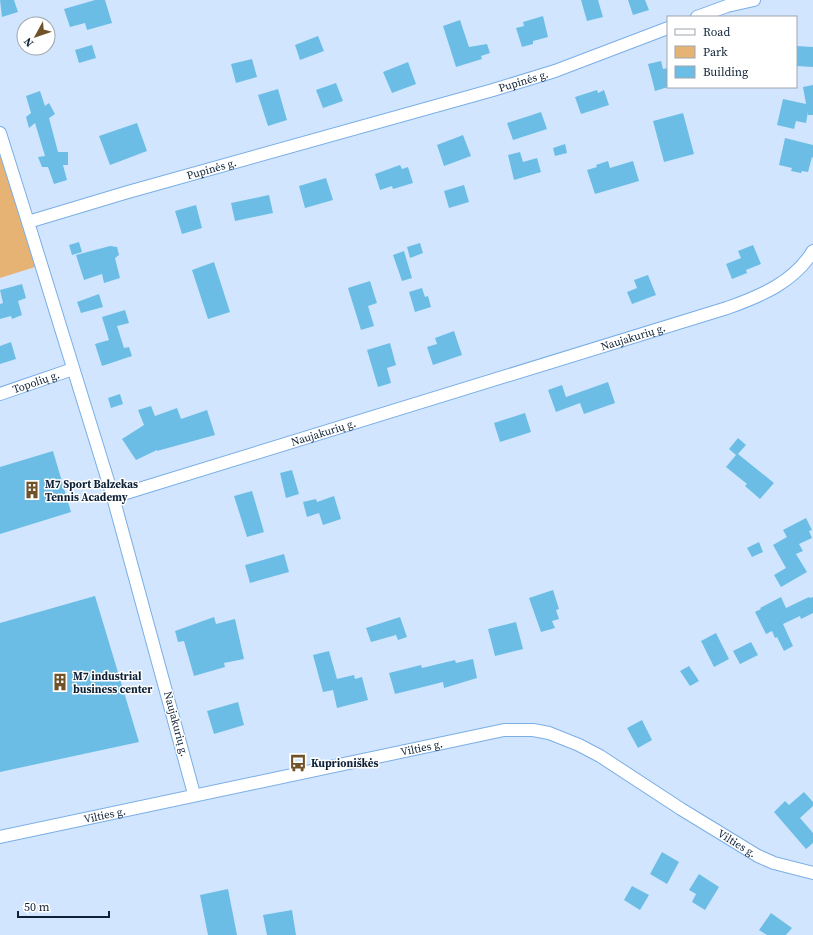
<svg xmlns="http://www.w3.org/2000/svg" width="813" height="935" viewBox="0 0 813 935" font-family="'Source Serif 4',serif">
	<style>
		.green { fill: #e6b375 }
		.building { fill: #6cbde5 }
		.lines { fill: none; stroke-linecap: round; stroke-linejoin: round }
		.street-casing { stroke: #7aaee6; stroke-width: 14 }
		.street { stroke: #fff; stroke-width: 12 }
		.labels { text-anchor: middle; dominant-baseline: central; stroke-width: 3; stroke-linejoin: round; paint-order: stroke }
		.street-label { font-size: 11px; fill: #0d2137; stroke: #fff }
		.poi-label { font-size: 11px; font-weight: bold; fill: #0d2137; stroke: #fff; text-anchor: start }
	</style>
	<rect width="100%" height="100%" fill="#d1e6fe"/>
	<path class="green" d="M 0,152 L 35,267 L 0,278 Z"/>
	<g class="building">
		<path d="M 0,0 L 14,0 L 18,12 L 2,17 Z"/>
		<path d="M 95,0 L 105,0 L 112,23 L 87,30 L 85,23 L 70,27 L 64,9 Z"/>
		<path d="M 581,0 L 598,0 L 603,17 L 587,21 Z"/>
		<path d="M 628,0 L 645,0 L 649,10 L 633,15 Z"/>
		<path d="M 543,16 L 548,37 L 533,41 L 533,44 L 522,47 L 516,28 L 524,26 L 523,22 Z"/>
		<path d="M 460,20 L 469,47 L 487,44 L 490,53 L 481,56 L 482,59 L 456,67 L 443,26 Z"/>
		<path d="M 318,36 L 324,51 L 300,60 L 295,45 Z"/>
		<path d="M 92,45 L 96,58 L 79,63 L 75,50 Z"/>
		<path d="M 796,46 L 813,47 L 813,67 L 796,66 Z"/>
		<path d="M 252,59 L 257,77 L 236,83 L 231,64 Z"/>
		<path d="M 661,61 L 663,69 L 668,68 L 668,87 L 655,91 L 648,64 Z"/>
		<path d="M 408,62 L 416,84 L 392,93 L 383,72 Z"/>
		<path d="M 336,83 L 343,101 L 323,108 L 316,90 Z"/>
		<path d="M 813,85 L 813,115 L 808,115 L 808,112 L 806,123 L 796,121 L 794,129 L 777,125 L 783,99 L 806,104 L 803,87 Z"/>
		<path d="M 278,89 L 287,120 L 268,126 L 258,95 Z"/>
		<path d="M 597,90 L 598,93 L 604,90 L 609,105 L 581,114 L 575,97 Z"/>
		<path d="M 40,91 L 45,106 L 49,103 L 55,114 L 49,118 L 58,152 L 68,152 L 68,165 L 63,165 L 67,180 L 54,184 L 48,167 L 42,167 L 38,157 L 45,156 L 35,123 L 29,128 L 26,117 L 31,113 L 26,96 Z"/>
		<path d="M 541,112 L 547,129 L 513,140 L 507,123 Z"/>
		<path d="M 683,113 L 694,154 L 664,162 L 653,121 Z"/>
		<path d="M 137,123 L 147,151 L 110,165 L 99,136 Z"/>
		<path d="M 463,135 L 471,156 L 444,166 L 437,145 Z"/>
		<path d="M 785,138 L 813,145 L 813,158 L 812,157 L 808,172 L 802,171 L 801,173 L 791,171 L 792,168 L 779,165 Z"/>
		<path d="M 565,144 L 567,153 L 555,156 L 553,148 Z"/>
		<path d="M 520,152 L 523,162 L 537,158 L 541,172 L 514,180 L 508,155 Z"/>
		<path d="M 608,161 L 610,168 L 633,161 L 639,181 L 595,194 L 587,170 L 597,167 L 596,165 Z"/>
		<path d="M 400,165 L 402,169 L 408,167 L 413,183 L 393,189 L 392,186 L 380,190 L 375,174 Z"/>
		<path d="M 326,178 L 333,200 L 305,208 L 299,186 Z"/>
		<path d="M 464,185 L 469,202 L 449,208 L 444,191 Z"/>
		<path d="M 269,195 L 273,213 L 235,221 L 231,203 Z"/>
		<path d="M 196,205 L 202,228 L 182,234 L 175,211 Z"/>
		<path d="M 79,242 L 82,252 L 72,255 L 69,245 Z"/>
		<path d="M 420,243 L 423,253 L 410,258 L 407,247 Z"/>
		<path d="M 753,245 L 761,264 L 746,270 L 747,273 L 732,279 L 726,264 L 741,258 L 738,251 Z"/>
		<path d="M 110,246 L 117,247 L 119,255 L 115,258 L 120,278 L 104,283 L 102,274 L 84,280 L 76,255 Z"/>
		<path d="M 404,251 L 412,278 L 402,281 L 393,255 Z"/>
		<path d="M 214,262 L 230,312 L 208,319 L 192,270 Z"/>
		<path d="M 648,275 L 656,295 L 632,304 L 627,292 L 637,288 L 634,280 Z"/>
		<path d="M 370,281 L 377,303 L 368,306 L 374,326 L 361,330 L 348,288 Z"/>
		<path d="M 22,284 L 26,298 L 18,301 L 22,315 L 12,319 L 11,316 L 0,319 L 0,304 L 3,303 L 0,290 Z"/>
		<path d="M 422,288 L 425,297 L 428,296 L 431,307 L 415,312 L 409,292 Z"/>
		<path d="M 99,294 L 103,307 L 81,313 L 77,302 Z"/>
		<path d="M 125,310 L 129,323 L 117,326 L 124,348 L 129,347 L 132,356 L 102,366 L 95,344 L 109,340 L 102,317 Z"/>
		<path d="M 454,331 L 462,355 L 433,365 L 427,347 L 437,344 L 435,338 Z"/>
		<path d="M 11,342 L 16,359 L 0,364 L 0,346 Z"/>
		<path d="M 390,343 L 396,365 L 387,368 L 391,383 L 378,387 L 367,350 Z"/>
		<path d="M 608,382 L 615,403 L 584,414 L 580,403 L 556,412 L 548,390 L 562,385 L 566,397 Z"/>
		<path d="M 120,394 L 123,404 L 111,408 L 108,398 Z"/>
		<path d="M 151,406 L 155,416 L 177,408 L 181,419 L 207,410 L 215,435 L 157,451 L 157,450 L 136,460 L 122,439 L 144,425 L 138,410 Z"/>
		<path d="M 525,413 L 531,432 L 500,442 L 494,423 Z"/>
		<path d="M 738,438 L 746,445 L 738,454 L 774,483 L 760,499 L 745,486 L 747,484 L 726,467 L 736,455 L 729,449 Z"/>
		<path d="M 53,451 L 71,512 L 0,534 L 0,467 Z"/>
		<path d="M 292,470 L 299,494 L 286,498 L 280,473 Z"/>
		<path d="M 252,491 L 264,532 L 247,537 L 234,496 Z"/>
		<path d="M 334,496 L 341,519 L 323,525 L 319,513 L 307,517 L 303,502 L 316,499 L 317,502 Z"/>
		<path d="M 806,518 L 812,530 L 809,531 L 812,538 L 799,544 L 803,551 L 796,554 L 807,572 L 781,587 L 774,575 L 786,568 L 773,545 L 787,537 L 783,530 Z"/>
		<path d="M 759,542 L 763,552 L 752,557 L 747,548 Z"/>
		<path d="M 284,554 L 289,572 L 250,583 L 245,565 Z"/>
		<path d="M 553,590 L 559,609 L 556,610 L 559,619 L 552,621 L 555,628 L 541,632 L 529,598 Z"/>
		<path d="M 95,596 L 139,742 L 0,772 L 0,623 Z"/>
		<path d="M 781,597 L 786,608 L 809,597 L 810,598 L 813,597 L 813,613 L 801,619 L 800,616 L 783,624 L 793,646 L 784,651 L 777,637 L 775,638 L 772,631 L 766,634 L 755,612 L 761,609 L 760,608 Z"/>
		<path d="M 214,617 L 216,624 L 235,619 L 244,659 L 224,663 L 225,667 L 194,676 L 184,641 L 178,642 L 175,631 Z"/>
		<path d="M 400,617 L 407,637 L 398,640 L 396,635 L 371,642 L 366,628 Z"/>
		<path d="M 516,622 L 523,649 L 495,656 L 488,629 Z"/>
		<path d="M 716,633 L 729,659 L 714,667 L 701,641 Z"/>
		<path d="M 751,642 L 758,655 L 740,664 L 733,651 Z"/>
		<path d="M 329,651 L 337,679 L 354,675 L 355,679 L 362,677 L 368,700 L 337,708 L 333,690 L 323,692 L 313,655 Z"/>
		<path d="M 473,659 L 477,678 L 444,688 L 443,682 L 395,694 L 389,673 L 421,665 L 422,668 L 455,660 L 456,663 Z"/>
		<path d="M 689,666 L 699,681 L 690,686 L 680,671 Z"/>
		<path d="M 238,702 L 244,725 L 214,734 L 207,711 Z"/>
		<path d="M 642,720 L 652,740 L 638,748 L 627,728 Z"/>
		<path d="M 804,792 L 813,802 L 813,806 L 800,818 L 813,833 L 813,843 L 806,849 L 774,812 L 785,801 L 789,805 Z"/>
		<path d="M 662,852 L 679,862 L 667,884 L 650,874 Z"/>
		<path d="M 699,874 L 719,887 L 705,910 L 692,902 L 696,894 L 689,890 Z"/>
		<path d="M 632,886 L 649,895 L 640,910 L 624,900 Z"/>
		<path d="M 228,889 L 237,935 L 208,935 L 200,895 Z"/>
		<path d="M 292,910 L 296,935 L 267,935 L 263,915 Z"/>
		<path d="M 771,913 L 792,928 L 786,935 L 767,935 L 759,930 Z"/>
	</g>
	<g class="lines">
		<g class="street-casing">
			<g id="street">
				<path d="M 697,17 L 727,6 L 754,0"/>
				<path d="M 0,133 L 28,222"/>
				<path id="s1" d="M 0,394 L 73,369"/>
				<path id="s2" d="M 113,497 L 28,222 L 128,192 L 493,90 L 555,71 L 668,28"/>
				<path id="s3" d="M 194,794 L 113,497 L 727,308 C 761,296 794,282 813,251"/>
				<path id="s4" d="M 0,837 L 504,730 L 533,730 L 549,733 L 579,745 L 600,756 L 681,809 L 758,856 L 774,863 L 813,873"/>
			</g>
		</g>
		<use href="#street" class="street"/>
	</g>
	<defs>
		<g id="building-bare" transform="scale(1.38)"><path d="M-4-6H4V6H1V3H-1V6H-4ZM-2.5-4.3h1.7v1.8h-1.7ZM.8-4.3h1.7v1.8H.8ZM-2.5-1h1.7V.8h-1.7ZM.8-1h1.7V.8H.8Z" fill="#715127" stroke="#fff" stroke-width="2.5" paint-order="stroke"/></g>
		<g id="bus-bare" transform="scale(1.38)"><path d="M-5-6H5V4H4V6H2V4H-2V6H-4V4H-5ZM-3.5-4V0h7V-4ZM-3.5 1.2v1.5H-2V1.2ZM2 1.2v1.5H3.5V1.2Z" fill="#715127" stroke="#fff" stroke-width="2.5" paint-order="stroke"/></g>
	</defs>
	<g fill-rule="evenodd">
		<use href="#building-bare" x="32" y="490"/>
		<use href="#building-bare" x="60" y="682"/>
		<use href="#bus-bare" x="298" y="763"/>
	</g>
	<g class="labels">
		<g class="street-label">
			<text stroke="none"><textPath href="#s2" startOffset="803">Pupinės g.</textPath></text>
			<text stroke="none"><textPath href="#s2" startOffset="479">Pupinės g.</textPath></text>
			<text stroke="none"><textPath href="#s3" startOffset="852">Naujakurių g.</textPath></text>
			<text stroke="none"><textPath href="#s1" startOffset="38">Topolių g.</textPath></text>
			<text stroke="none"><textPath href="#s3" startOffset="528">Naujakurių g.</textPath></text>
			<text transform="translate(176 724) rotate(75)">Naujakurių g.</text>
			<text stroke="none"><textPath href="#s4" startOffset="431">Vilties g.</textPath></text>
			<text stroke="none"><textPath href="#s4" startOffset="107">Vilties g.</textPath></text>
			<text stroke="none"><textPath href="#s4" startOffset="779">Vilties g.</textPath></text>
		</g>
		<g class="poi-label">
			<text x="45" y="484">M7 Sport Balzekas<tspan x="45" dy="13">Tennis Academy</tspan></text>
			<text x="73" y="676">M7 industrial<tspan x="73" dy="13">business center</tspan></text>
			<text x="311" y="763">Kuprioniškės</text>
		</g>
	</g>
	<rect x="667" y="16" width="130" height="72" fill="#ffffff" stroke="#9ea6af"/>
	<rect x="675" y="29" width="20" height="6" fill="#ffffff" stroke="#9ea6af"/>
	<text x="703" y="36" font-size="12" fill="#0d2137">Road</text>
	<rect x="675" y="46" width="20" height="12" fill="#e6b375" stroke="#9ea6af"/>
	<text x="703" y="56" font-size="12" fill="#0d2137">Park</text>
	<rect x="675" y="66" width="20" height="12" fill="#6cbde5" stroke="#9ea6af"/>
	<text x="703" y="76" font-size="12" fill="#0d2137">Building</text>
	<g transform="translate(36 36) rotate(230)"><circle r="19" fill="#ffffff" stroke="#9ea6af"/>
	<path d="M0-3L7 15L0 10L-7 15Z" fill="#715127"/>
	<text y="-6" font-size="11" font-weight="bold" text-anchor="middle" fill="#0d2137">N</text>
	</g>
	<path d="M18 911v6h91v-6" fill="none" stroke="#0d2137" stroke-width="2"/>
	<text x="24" y="911" font-size="12" fill="#0d2137" stroke="#ffffff" stroke-width="3" paint-order="stroke">50 m</text>
</svg>
